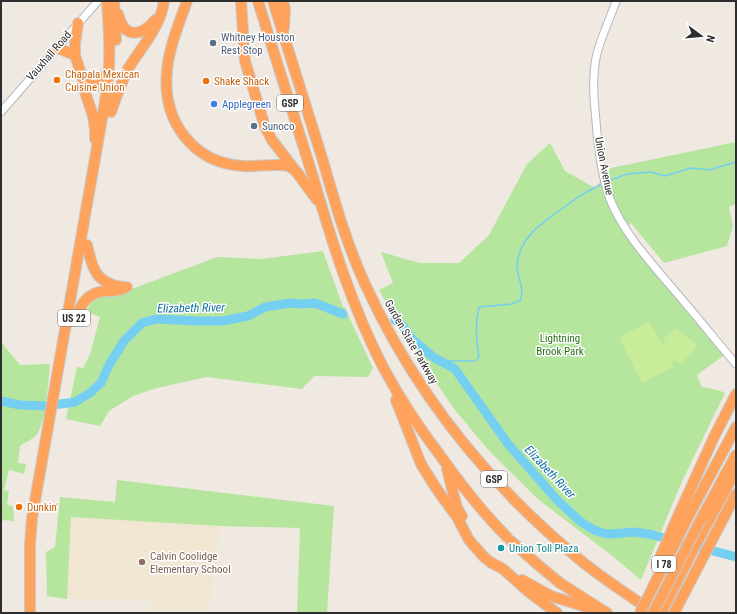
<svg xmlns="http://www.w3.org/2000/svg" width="737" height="614" viewBox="0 0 737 614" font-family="'Roboto Condensed',sans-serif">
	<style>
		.education { fill: #f0e6d1 }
		.green { fill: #b6e59e }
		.pitch { fill: #c9ec9a }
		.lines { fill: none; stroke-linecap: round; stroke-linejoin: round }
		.stream { stroke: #75cff0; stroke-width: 1.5 }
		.river { stroke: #75cff0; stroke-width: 9 }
		.minor-casing { stroke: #b4b7c1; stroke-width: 9 }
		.highway-casing { stroke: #c9c9c9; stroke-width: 12 }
		.minor { stroke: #fff; stroke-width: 7 }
		.highway { stroke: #ffa35c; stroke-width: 10 }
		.highway-bridge-casing { stroke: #c9c9c9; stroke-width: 12; stroke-linecap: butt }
		.highway-bridge { stroke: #ffa35c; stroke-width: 10 }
		.service-dot { fill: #5c6f8a; stroke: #fff; stroke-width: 1.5 }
		.food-dot { fill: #e8710a; stroke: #fff; stroke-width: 1.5 }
		.shop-dot { fill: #3f7fe0; stroke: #fff; stroke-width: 1.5 }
		.culture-dot { fill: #0f9aa8; stroke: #fff; stroke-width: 1.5 }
		.education-dot { fill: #8d6e63; stroke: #fff; stroke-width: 1.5 }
		.labels { text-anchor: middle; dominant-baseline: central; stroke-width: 3; stroke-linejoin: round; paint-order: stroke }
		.shield { fill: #fff; stroke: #6d6d6d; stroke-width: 1 }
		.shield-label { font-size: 10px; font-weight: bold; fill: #2e2e2e }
		.service-label { font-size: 11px; fill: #4e5e75; stroke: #fff; text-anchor: start }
		.street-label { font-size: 11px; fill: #2e2e2e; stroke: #fff }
		.food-label { font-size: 11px; fill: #c56008; stroke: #fff; text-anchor: start }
		.shop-label { font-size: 11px; fill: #366cbe; stroke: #fff; text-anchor: start }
		.park-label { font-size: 11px; fill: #2c6e1b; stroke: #fff }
		.culture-label { font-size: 11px; fill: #0d838f; stroke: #fff; text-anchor: start }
		.education-label { font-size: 11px; fill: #785e54; stroke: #fff; text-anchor: start }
		.water-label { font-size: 12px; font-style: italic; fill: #0d6fa3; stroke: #fff }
	</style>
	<rect width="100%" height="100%" fill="#efe9e1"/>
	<path class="education" d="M 71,517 L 215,524 L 220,526 L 208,612 L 152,611 L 152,600 L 67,599 Z"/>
	<g class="green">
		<path d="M 736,142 L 736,204 L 729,207 L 733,226 L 727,246 L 664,263 L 631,223 L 625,227 L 727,353 L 697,375 L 702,387 L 718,390 L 725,393 L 683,479 L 641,580 L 615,558 L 539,500 L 490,452 L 455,410 L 425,367 L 397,323 L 379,290 L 393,283 L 381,252 L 420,263 L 459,263 L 489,235 L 527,164 L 550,143 L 565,171 L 595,188 L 611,168 Z"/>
		<path d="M 323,251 L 343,307 L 345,307 L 349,317 L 373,368 L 368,377 L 314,376 L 302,389 L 207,377 L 157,388 L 133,396 L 109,411 L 100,426 L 66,419 L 77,367 L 83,368 L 90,354 L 100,317 L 87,312 L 90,303 L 99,296 L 121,293 L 217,257 L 261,259 Z"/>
		<path d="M 1,342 L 20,365 L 50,364 L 46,406 L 44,417 L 43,418 C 38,438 36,436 20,446 L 18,463 L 26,464 L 24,474 L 9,470 L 4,490 L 9,491 L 7,505 L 13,506 L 14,521 L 1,520 Z"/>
		<path d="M 117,480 L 334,506 L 327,613 L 297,613 L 300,528 L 220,526 L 71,517 L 67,599 L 47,596 L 46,552 L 55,547 L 60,497 L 115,502 Z"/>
	</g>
	<path class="pitch" d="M 649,321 L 663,346 L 665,337 L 675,328 L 695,343 L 696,348 L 681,364 L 671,360 L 674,366 L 642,383 L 619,338 Z"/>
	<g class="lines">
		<g class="stream">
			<path d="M 611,180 L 627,174 L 651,172 L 665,176 L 691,168 L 709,170 L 736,162"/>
			<path d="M 441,361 L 475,361 L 479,357 C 476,341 475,323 479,307 L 512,304 L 521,300 C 521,297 522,293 522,290 C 521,282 517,274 517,266 C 518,238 543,222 563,208 C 575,199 587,191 600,185"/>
		</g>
		<g class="river">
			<path d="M 395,320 L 401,324 L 412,339 L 433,357 L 455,369 L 508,444 L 558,501 L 581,522 L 594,530 L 603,533 L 612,534 L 633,532 L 649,534 L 736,557"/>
			<path d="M 1,401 L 20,405 L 46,406 L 75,402 L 90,393 L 101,383 L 109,365 L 124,341 L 142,323 L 156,319 L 196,321 L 222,321 L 248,316 L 265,307 L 290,303 L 303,304 L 315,303 L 343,314"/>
		</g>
		<g class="minor-casing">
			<g id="minor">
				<path d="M 616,1 C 610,20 600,38 596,58 C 592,79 594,101 596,121 C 598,147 601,175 610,199 C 624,235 655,267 680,297 C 699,319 717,342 736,364"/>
				<path d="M 1,112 L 98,1"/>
			</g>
		</g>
		<g class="highway-casing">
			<g id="highway">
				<path d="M 114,1 L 116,40"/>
				<path d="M 187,1 C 179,24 169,47 167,71 C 162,120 192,163 243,166 C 256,167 277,163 288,166 C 293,168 297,172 300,176"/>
				<path d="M 241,1 L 245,61 L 265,127 L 272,140 L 292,166 L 317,200"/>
				<path d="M 258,1 C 276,60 295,119 313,177 C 332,242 352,307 383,367 C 400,399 420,429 442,458 C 462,486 483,513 507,537"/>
				<path d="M 273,1 C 290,54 306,108 323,161 C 335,203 347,245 365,284 C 413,389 485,480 573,554 C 598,576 627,594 655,613"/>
				<path d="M 283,1 L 285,9 L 284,28"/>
				<path d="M 118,14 C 124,38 140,38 155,20"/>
				<path d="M 78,23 L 75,43 L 75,55 L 82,77 L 86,95 L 93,116 L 95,130 L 95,139"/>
				<path d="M 57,48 L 75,55"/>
				<path d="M 82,77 L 91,85 L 97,86 L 102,83 L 107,72"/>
				<path d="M 111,112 C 116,97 121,83 128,69 C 141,47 161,27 164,1"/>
				<path d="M 87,245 C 92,268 96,284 123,287"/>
				<path d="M 74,320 C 82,304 86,293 105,291 C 113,291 120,291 127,287"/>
				<path d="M 396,400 L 421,464 L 434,485 L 445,501"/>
				<path d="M 447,469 L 457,508 L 462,516"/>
				<path d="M 448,505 L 457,517 L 469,540 L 484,557 L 490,562 L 503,569 L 530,593 L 557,613"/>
				<path d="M 679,514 L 714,437 L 736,394"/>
				<path d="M 689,515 L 736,427"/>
				<path d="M 701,519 L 736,455"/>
				<path d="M 511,541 L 537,564 L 560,583 L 607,613"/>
				<path d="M 522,580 L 551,596 L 596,610"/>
				<path d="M 30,613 L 30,544 L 32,518 L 107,90 C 111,60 109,31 107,1"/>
				<path d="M 661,613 L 693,550 L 736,470"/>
				<path d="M 674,613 L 736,494"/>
			</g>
		</g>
		<use href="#minor" class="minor"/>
		<use href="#highway" class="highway"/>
		<g class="highway-bridge-casing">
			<g id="highway-bridge">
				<path d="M 656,567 L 679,514"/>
				<path d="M 640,613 L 689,515"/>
				<path d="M 653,613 L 701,519"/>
			</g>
		</g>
		<use href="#highway-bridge" class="highway-bridge"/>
	</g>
	<g class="service-dot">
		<circle cx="213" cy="43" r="4"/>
		<circle cx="254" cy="126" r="4"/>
	</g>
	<g class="food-dot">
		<circle cx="57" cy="80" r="4"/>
		<circle cx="206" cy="81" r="4"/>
		<circle cx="19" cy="507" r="4"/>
	</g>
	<circle class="shop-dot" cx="214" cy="104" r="4"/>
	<circle class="culture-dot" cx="501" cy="548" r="4"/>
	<circle class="education-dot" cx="142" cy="562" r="4"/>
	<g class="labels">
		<g class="shield">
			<rect x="277" y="95" width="26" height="16" rx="3"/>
			<rect x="58" y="310" width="32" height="16" rx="3"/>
			<rect x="481" y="471" width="26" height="16" rx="3"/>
			<rect x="652" y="556" width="24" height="16" rx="3"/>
		</g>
		<g class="shield-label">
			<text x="290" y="103">GSP</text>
			<text x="74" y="318">US 22</text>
			<text x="494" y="479">GSP</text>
			<text x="664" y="564">I 78</text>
		</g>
		<g class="service-label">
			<text x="221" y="37">Whitney Houston<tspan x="221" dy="13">Rest Stop</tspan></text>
			<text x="262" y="126">Sunoco</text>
		</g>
		<g class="street-label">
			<text transform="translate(49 56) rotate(-49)">Vauxhall Road</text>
			<text transform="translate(604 166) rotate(79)">Union Avenue</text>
			<text transform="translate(411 342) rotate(60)">Garden State Parkway</text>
		</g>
		<g class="food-label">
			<text x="65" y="74">Chapala Mexican<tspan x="65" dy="13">Cuisine Union</tspan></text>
			<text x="214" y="81">Shake Shack</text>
			<text x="27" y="507">Dunkin'</text>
		</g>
		<g class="shop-label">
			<text x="222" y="104">Applegreen</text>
		</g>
		<g class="park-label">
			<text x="560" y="338">Lightning<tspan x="560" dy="13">Brook Park</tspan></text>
		</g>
		<g class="culture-label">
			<text x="509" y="548">Union Toll Plaza</text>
		</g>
		<g class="education-label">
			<text x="150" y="556">Calvin Coolidge<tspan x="150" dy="13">Elementary School</tspan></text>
		</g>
		<g class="water-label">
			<text transform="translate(191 308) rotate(-1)">Elizabeth River</text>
			<text transform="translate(550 472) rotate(47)">Elizabeth River</text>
		</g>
	</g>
	<rect width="737" height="614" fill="none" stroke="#2e2e2e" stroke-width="4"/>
	<g transform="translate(701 36) rotate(106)" stroke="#ffffff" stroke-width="3" paint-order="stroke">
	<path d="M0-3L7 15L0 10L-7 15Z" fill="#2e2e2e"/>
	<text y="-6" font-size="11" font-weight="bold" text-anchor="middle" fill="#2e2e2e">N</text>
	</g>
</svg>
